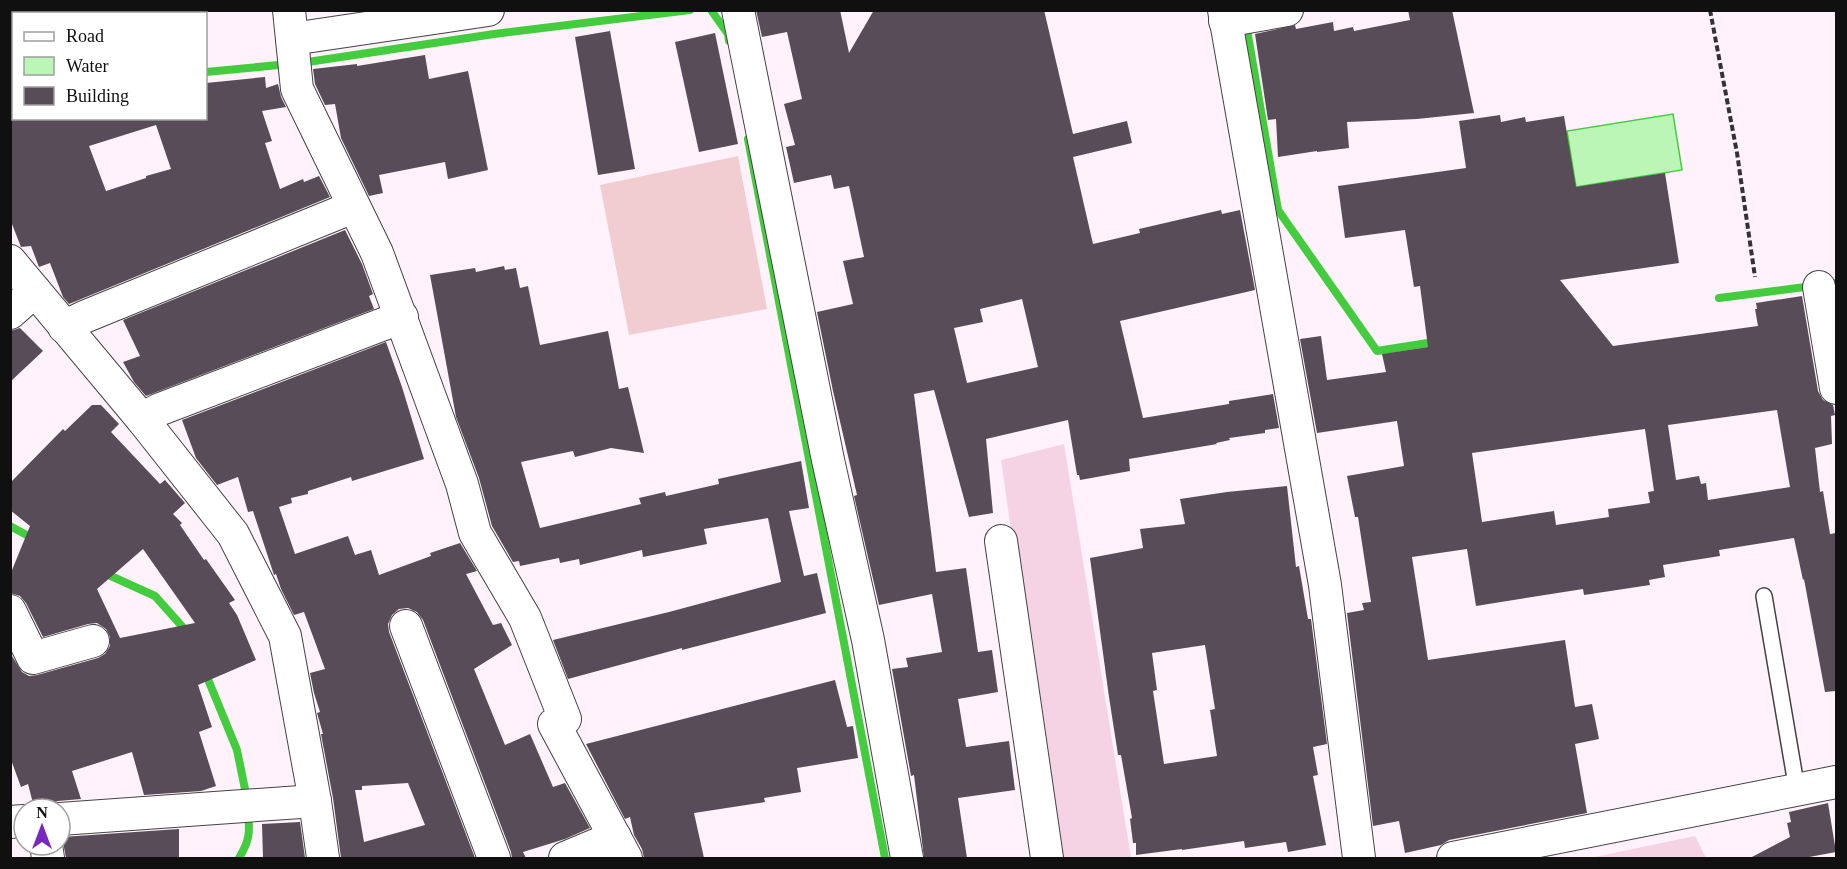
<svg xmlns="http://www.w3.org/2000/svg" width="1847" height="869" viewBox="0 0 1847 869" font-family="Georgia,serif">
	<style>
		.farmland { fill: #f5d2e4 }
		.pitch { fill: #f1cdd1 }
		.water { fill: #bbf6b7; stroke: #44cc3f; stroke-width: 1.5 }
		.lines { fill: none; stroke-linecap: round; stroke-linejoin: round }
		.stream { stroke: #44cc3f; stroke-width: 8 }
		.building { fill: #584c58; fill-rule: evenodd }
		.service-casing { stroke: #434343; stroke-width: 18 }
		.minor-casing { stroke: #434343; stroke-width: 34 }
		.path { stroke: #323232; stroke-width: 4; stroke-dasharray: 6 3; stroke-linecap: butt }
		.service { stroke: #fff; stroke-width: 15 }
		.minor { stroke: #fff; stroke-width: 32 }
	</style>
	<rect width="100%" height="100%" fill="#fff2fa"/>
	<g class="farmland">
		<path d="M 1064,444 L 1131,858 L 1058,858 L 1001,460 Z"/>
		<path d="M 1695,836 L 1706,858 L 1590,858 Z"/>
	</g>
	<path class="pitch" d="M 738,156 L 767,309 L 629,335 L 600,185 Z"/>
	<path class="water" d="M 1673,114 L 1682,170 L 1576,187 L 1567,131 Z"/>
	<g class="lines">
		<g class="stream">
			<path d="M 711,10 L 728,34 L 729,41"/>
			<path d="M 1246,24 L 1278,210 L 1377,351 L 1434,342"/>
			<path d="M 301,63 L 494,34 L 690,10"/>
			<path d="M 206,72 L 289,64"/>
			<path d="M 10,85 L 14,86"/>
			<path d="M 748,139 L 885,858"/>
			<path d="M 1719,298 L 1836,283"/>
			<path d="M 10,526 L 34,539"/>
			<path d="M 102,572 L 155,596 L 188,633"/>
			<path d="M 205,672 L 237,750 L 247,799"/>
			<path d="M 239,858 C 250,840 250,832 248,811"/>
		</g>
	</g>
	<g class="building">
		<path d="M 756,10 L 840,10 L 849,53 L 874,10 L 1044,10 L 1073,134 L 1127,121 L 1132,143 L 1073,157 L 1093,244 L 1140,233 L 1139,229 L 1221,210 L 1222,214 L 1240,210 L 1255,290 L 1120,321 L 1143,418 L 1229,404 L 1229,401 L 1273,394 L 1279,428 L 1265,430 L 1265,433 L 1229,438 L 1230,440 L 1216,443 L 1217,444 L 1129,459 L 1130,471 L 1080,480 L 1079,475 L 1077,475 L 1068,420 L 986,439 L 993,513 L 969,517 L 934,390 L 914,394 L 936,572 L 966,568 L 978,652 L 992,650 L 998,692 L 958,699 L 966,747 L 1009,741 L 1015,790 L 958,798 L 967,858 L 924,858 L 914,775 L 911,776 L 892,669 L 908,667 L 906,658 L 942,652 L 932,594 L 879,605 L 854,496 L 857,495 L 833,391 L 817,312 L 853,304 L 843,261 L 864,257 L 849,186 L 834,189 L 831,175 L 794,183 L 786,147 L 795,145 L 784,104 L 802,99 L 787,32 L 762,37 ZM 1022,299 L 1038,367 L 967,383 L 954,328 L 983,322 L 980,309 Z"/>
		<path d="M 1408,10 L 1452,10 L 1474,113 L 1417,119 L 1347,122 L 1349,148 L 1317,152 L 1317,151 L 1278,157 L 1276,119 L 1268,120 L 1255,34 L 1295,25 L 1296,29 L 1333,22 L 1334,31 L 1353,27 L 1354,31 L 1410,20 Z"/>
		<path d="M 610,31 L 635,169 L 598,175 L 575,37 Z"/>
		<path d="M 715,33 L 738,144 L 699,152 L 675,42 Z"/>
		<path d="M 425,55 L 429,79 L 468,71 L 488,170 L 448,179 L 445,162 L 379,175 L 383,193 L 369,196 L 341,138 L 335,104 L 325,105 L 315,84 L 313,69 L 357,64 L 357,66 Z"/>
		<path d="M 265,77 L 266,88 L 278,84 L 281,97 L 286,107 L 262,111 L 272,141 L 265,143 L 280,189 L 303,179 L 304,182 L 319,176 L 330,197 L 69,304 L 63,297 L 50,263 L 39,267 L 31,246 L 21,247 L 10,219 L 10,118 L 206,118 L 206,83 ZM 156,125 L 171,169 L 146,176 L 146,178 L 106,191 L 89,146 Z"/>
		<path d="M 1500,115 L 1501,122 L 1525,117 L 1526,122 L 1564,116 L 1576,187 L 1665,173 L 1679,263 L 1560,280 L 1613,346 L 1758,326 L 1755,309 L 1757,309 L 1756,303 L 1802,296 L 1818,391 L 1823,400 L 1833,405 L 1835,415 L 1831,416 L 1832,444 L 1815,448 L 1820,492 L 1823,491 L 1830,534 L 1836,533 L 1836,691 L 1825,692 L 1804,579 L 1803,580 L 1794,538 L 1719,550 L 1720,556 L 1663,565 L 1665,577 L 1649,580 L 1650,585 L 1584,595 L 1583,589 L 1476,606 L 1467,549 L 1412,557 L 1428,660 L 1565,640 L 1575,707 L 1592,704 L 1599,739 L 1575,744 L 1587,813 L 1449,840 L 1441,845 L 1405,853 L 1399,821 L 1373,826 L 1347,613 L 1364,610 L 1362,603 L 1371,602 L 1358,517 L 1355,517 L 1347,476 L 1404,466 L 1397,421 L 1317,433 L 1300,339 L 1321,336 L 1327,380 L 1386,372 L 1382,354 L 1428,347 L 1420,286 L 1414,287 L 1405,230 L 1345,238 L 1338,186 L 1466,168 L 1459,121 ZM 1777,410 L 1790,487 L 1708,500 L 1706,483 L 1701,484 L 1699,476 L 1676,480 L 1668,425 ZM 1645,429 L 1654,491 L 1648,492 L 1650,503 L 1608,509 L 1609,517 L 1556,525 L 1554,511 L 1482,522 L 1472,453 Z"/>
		<path d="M 345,230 L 362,264 L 373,294 L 369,296 L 374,309 L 146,396 L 134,382 L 123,362 L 140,356 L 123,320 Z"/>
		<path d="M 504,266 L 505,270 L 516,268 L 520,288 L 528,286 L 540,345 L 608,331 L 619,389 L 628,387 L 644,453 L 611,448 L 575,457 L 573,451 L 521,462 L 540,528 L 641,504 L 639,498 L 665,492 L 666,496 L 719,484 L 718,479 L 801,461 L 809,508 L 789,511 L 804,576 L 817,573 L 826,613 L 682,650 L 682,648 L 568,679 L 553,640 L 669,612 L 781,582 L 768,518 L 704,529 L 707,544 L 643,557 L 642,550 L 580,565 L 579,559 L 560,563 L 559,558 L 520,566 L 519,561 L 513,562 L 492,526 L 479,478 L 456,417 L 430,275 L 475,268 L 476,272 Z"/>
		<path d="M 20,328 L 43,351 L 10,382 L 10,331 Z"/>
		<path d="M 386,342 L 402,387 L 424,459 L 352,481 L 351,477 L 308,491 L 308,494 L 291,498 L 292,503 L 279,507 L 295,554 L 348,536 L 355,555 L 371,550 L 379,575 L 431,556 L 430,553 L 460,543 L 477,571 L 466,574 L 493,625 L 501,623 L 512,645 L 474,669 L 505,745 L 530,734 L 553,787 L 565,783 L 590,828 L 565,839 L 523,852 L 526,858 L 512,858 L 511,852 L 423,620 L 417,612 L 408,608 L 399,609 L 392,615 L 388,624 L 389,632 L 475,858 L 341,858 L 333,798 L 321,734 L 323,734 L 317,713 L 320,712 L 314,693 L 310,673 L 325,669 L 304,612 L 294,615 L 281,589 L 276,574 L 274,575 L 253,511 L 248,512 L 238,477 L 217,485 L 196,458 L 182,420 ZM 408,783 L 425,825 L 364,842 L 355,790 L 362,790 L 362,786 Z"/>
		<path d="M 92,405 L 101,405 L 119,424 L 111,432 L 160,484 L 165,480 L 185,503 L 173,514 L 182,523 L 180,525 L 204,560 L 206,559 L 235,600 L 229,603 L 237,615 L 256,660 L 198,685 L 212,727 L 199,732 L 216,786 L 201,791 L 144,795 L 132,752 L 72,771 L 81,799 L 58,801 L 50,804 L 46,809 L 37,809 L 34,807 L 28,784 L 21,787 L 10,757 L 10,653 L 22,672 L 29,676 L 37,675 L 98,658 L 105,654 L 110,646 L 110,637 L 106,629 L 97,623 L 88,624 L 43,637 L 26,603 L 20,596 L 10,593 L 10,575 L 30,526 L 10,510 L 10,483 L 63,429 L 65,431 ZM 143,549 L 195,623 L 120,638 L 97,589 Z"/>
		<path d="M 1287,486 L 1296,567 L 1299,566 L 1308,619 L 1311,619 L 1327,744 L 1313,747 L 1318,775 L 1313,776 L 1326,845 L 1288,852 L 1286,842 L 1245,848 L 1244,841 L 1182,850 L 1182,849 L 1136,855 L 1136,843 L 1133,843 L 1130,819 L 1132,818 L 1121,755 L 1118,755 L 1109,697 L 1090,558 L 1143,548 L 1140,529 L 1185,524 L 1180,499 L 1227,492 ZM 1205,645 L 1215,709 L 1210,710 L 1217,756 L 1164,764 L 1153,691 L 1157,690 L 1152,653 Z"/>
		<path d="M 835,680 L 847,727 L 853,726 L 858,758 L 797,768 L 801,792 L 764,798 L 765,802 L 694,813 L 704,858 L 644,858 L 642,849 L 634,835 L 630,817 L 625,819 L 586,744 Z"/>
		<path d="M 1828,803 L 1836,852 L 1804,858 L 1750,858 L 1790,837 L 1787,823 L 1791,822 L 1789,812 Z"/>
		<path d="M 300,822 L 305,858 L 263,858 L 262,824 Z"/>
		<path d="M 179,829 L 179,858 L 66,858 L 62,837 Z"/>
	</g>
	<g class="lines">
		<g class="service-casing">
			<path id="service" d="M 1764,596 L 1797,790"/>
		</g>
		<g class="minor-casing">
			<g id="minor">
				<path d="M 289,10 L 297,89 L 377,253 L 462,484 L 475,533 L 525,618 L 565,719 L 554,724 L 626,858"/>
				<path d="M 738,10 L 828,460 L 868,640 L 907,858"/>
				<path d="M 1224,10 L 1325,585 L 1359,858"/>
				<path d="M 1225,21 L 1287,10"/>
				<path d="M 292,39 L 488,10"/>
				<path d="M 10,261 L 142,419 L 233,534 L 285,636 L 315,801 L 323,858"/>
				<path d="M 1819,287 L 1836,388"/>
				<path d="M 10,313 L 35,291"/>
				<path d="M 64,327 L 84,317 L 353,207"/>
				<path d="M 142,419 L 158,410 L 402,317"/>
				<path d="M 1001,541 L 1047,858"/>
				<path d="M 10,611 L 33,658 L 93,641"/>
				<path d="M 406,626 L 494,858"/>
				<path d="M 60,819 L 315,801"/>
				<path d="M 10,822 L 24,821"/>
				<path d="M 46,845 L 48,858"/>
				<path d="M 565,858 L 615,837"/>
				<path d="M 1453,858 L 1836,782"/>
			</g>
		</g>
		<path class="path" d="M 1710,10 L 1737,153 L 1755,277"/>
		<use href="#service" class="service"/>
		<use href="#minor" class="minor"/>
	</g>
	<rect width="1847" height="869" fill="none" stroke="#101010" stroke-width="24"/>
	<rect x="12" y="12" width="195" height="108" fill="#ffffff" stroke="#9f9f9f" stroke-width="1.5"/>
	<rect x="24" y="32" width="30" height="9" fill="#ffffff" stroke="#9f9f9f" stroke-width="1.5"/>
	<text x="66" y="42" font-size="18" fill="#101010">Road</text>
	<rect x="24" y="57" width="30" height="18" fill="#bbf6b7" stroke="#9f9f9f" stroke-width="1.5"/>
	<text x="66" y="72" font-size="18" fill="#101010">Water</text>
	<rect x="24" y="87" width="30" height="18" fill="#584c58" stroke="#9f9f9f" stroke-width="1.5"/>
	<text x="66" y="102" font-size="18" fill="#101010">Building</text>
	<g transform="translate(42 827)"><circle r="28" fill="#ffffff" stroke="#9f9f9f" stroke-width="1.5"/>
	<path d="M0-4.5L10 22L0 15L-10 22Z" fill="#7628bf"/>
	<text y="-9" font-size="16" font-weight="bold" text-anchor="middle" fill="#101010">N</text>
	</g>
</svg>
